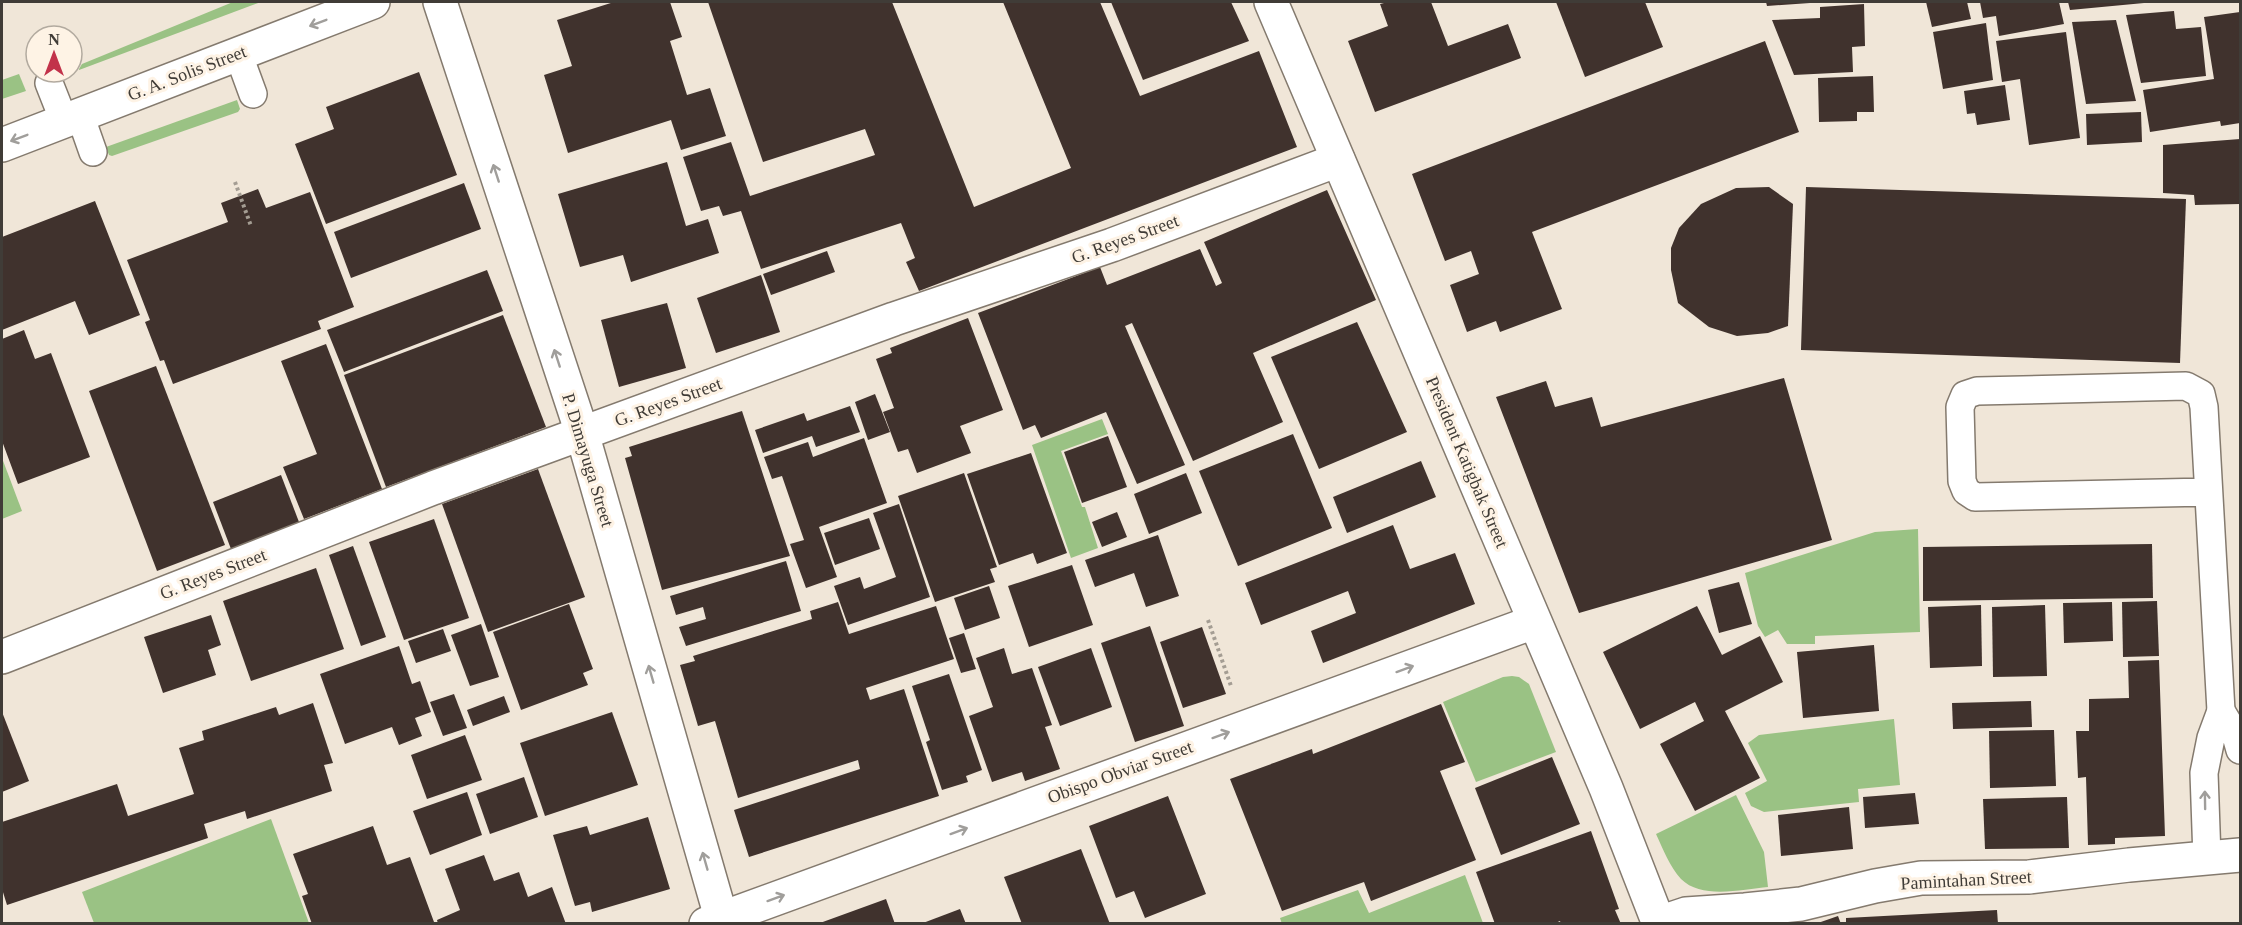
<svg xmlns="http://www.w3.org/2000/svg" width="2242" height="925" viewBox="0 0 2242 925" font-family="'Times New Roman',serif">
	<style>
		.green { fill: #9ac284 }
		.building { fill: #40322d }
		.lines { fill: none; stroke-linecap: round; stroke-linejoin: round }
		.service-casing { stroke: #847a6e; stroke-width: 30 }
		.minor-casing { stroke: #847a6e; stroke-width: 36 }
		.tertiary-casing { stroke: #847a6e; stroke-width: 36 }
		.path { stroke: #a49d93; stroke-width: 4; stroke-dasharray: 3 3; stroke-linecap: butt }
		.service { stroke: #fff; stroke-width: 27 }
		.minor { stroke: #fff; stroke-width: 33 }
		.tertiary { stroke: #fff; stroke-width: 33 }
		.oneway { stroke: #a09e9b }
		.labels { text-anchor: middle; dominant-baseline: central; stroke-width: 6; stroke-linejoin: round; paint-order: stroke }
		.street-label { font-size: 18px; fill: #403c37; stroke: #fef3e5 }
	</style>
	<rect width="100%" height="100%" fill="#f0e6d8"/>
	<g class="green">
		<path d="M 233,2 L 261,2 L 79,70 L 79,69 L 82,64 Z"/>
		<path d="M 19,74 L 26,91 L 2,99 L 2,80 Z"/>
		<path d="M 237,100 L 240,109 L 238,112 L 112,156 L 109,155 L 106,147 Z"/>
		<path d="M 1102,419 L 1108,434 L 1061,451 L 1082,507 L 1085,507 L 1098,548 L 1071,558 L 1032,445 Z"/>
		<path d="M 2,458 L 22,511 L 2,519 Z"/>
		<path d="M 1918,529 L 1920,632 L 1815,636 L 1815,644 L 1787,644 L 1778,630 L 1765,637 L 1758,626 L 1745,573 L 1875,532 Z"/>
		<path d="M 1512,676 L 1519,677 L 1529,684 L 1556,752 L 1476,782 L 1443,702 L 1503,677 Z"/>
		<path d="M 1894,719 L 1900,785 L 1858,789 L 1859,802 L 1764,812 L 1751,806 L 1745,793 L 1767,781 L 1748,743 L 1759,735 Z"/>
		<path d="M 1736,795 L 1764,852 L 1768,887 C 1743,889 1702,900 1681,879 C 1670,867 1663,849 1656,834 Z"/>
		<path d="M 271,819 L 309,923 L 94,923 L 82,892 Z"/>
		<path d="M 1465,875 L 1483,923 L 1282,924 L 1280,918 L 1358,890 L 1369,913 Z"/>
	</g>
	<g class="building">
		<path d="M 614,2 L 670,2 L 682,37 L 670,41 L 687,95 L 710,88 L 726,136 L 681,150 L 671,120 L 568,153 L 544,75 L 572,66 L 557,20 Z"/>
		<path d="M 708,2 L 892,2 L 974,207 L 1071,168 L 1003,2 L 1100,2 L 1140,96 L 1259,51 L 1297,147 L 919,291 L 906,262 L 915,258 L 901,223 L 761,269 L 741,211 L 723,216 L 719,206 L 701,211 L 683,157 L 731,142 L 750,196 L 875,155 L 865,129 L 763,162 Z"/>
		<path d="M 1111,2 L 1231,2 L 1249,41 L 1143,80 Z"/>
		<path d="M 1388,2 L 1431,2 L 1448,46 L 1508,24 L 1521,58 L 1375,112 L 1348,41 L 1388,26 L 1380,4 Z"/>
		<path d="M 1556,2 L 1645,2 L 1663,47 L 1585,77 Z"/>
		<path d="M 1766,2 L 1810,2 L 1810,3 L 1767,6 Z"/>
		<path d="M 1926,2 L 1967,2 L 1971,19 L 1932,27 Z"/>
		<path d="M 1980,2 L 2059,2 L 2064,24 L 1999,36 L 1996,16 L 1983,18 Z"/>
		<path d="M 2068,2 L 2144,2 L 2144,3 L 2070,10 Z"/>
		<path d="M 1864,4 L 1865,46 L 1852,47 L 1853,72 L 1794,75 L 1772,20 L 1820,18 L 1820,7 Z"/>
		<path d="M 2174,11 L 2176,29 L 2201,27 L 2206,76 L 2141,83 L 2126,15 Z"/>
		<path d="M 2240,12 L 2240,123 L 2221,126 L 2220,121 L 2150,132 L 2143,90 L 2214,79 L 2204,17 Z"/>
		<path d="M 2116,20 L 2136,101 L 2086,104 L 2072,22 Z"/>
		<path d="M 1986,23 L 1993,80 L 1943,89 L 1933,32 Z"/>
		<path d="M 2066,32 L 2080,138 L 2029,145 L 2020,79 L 2002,82 L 1996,41 Z"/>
		<path d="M 1765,41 L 1799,132 L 1532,232 L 1562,309 L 1500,332 L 1496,321 L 1467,332 L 1450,285 L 1479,274 L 1471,251 L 1445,261 L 1412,174 Z"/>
		<path d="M 419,72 L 457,175 L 326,224 L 295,144 L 334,129 L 326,107 Z"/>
		<path d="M 1873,76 L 1874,112 L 1857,112 L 1857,121 L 1819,122 L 1818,78 Z"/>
		<path d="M 2005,85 L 2010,120 L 1977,125 L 1975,113 L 1967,114 L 1964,91 Z"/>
		<path d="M 2141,112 L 2142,142 L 2087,145 L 2086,114 Z"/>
		<path d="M 2240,139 L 2240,204 L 2195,205 L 2194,195 L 2163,193 L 2163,145 Z"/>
		<path d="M 667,162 L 686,226 L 708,219 L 719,253 L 631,282 L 623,255 L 580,267 L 558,194 Z"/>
		<path d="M 464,183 L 481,229 L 351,278 L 334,232 Z"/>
		<path d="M 1769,187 L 1793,204 L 1788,326 L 1768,333 L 1737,336 L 1709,327 L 1678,303 L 1671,270 L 1671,248 L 1679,228 L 1701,204 L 1736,188 Z"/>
		<path d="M 1806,187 L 2186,199 L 2180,363 L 1801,350 Z"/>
		<path d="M 258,189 L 266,208 L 310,192 L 354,307 L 318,321 L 321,329 L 173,384 L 164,360 L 160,361 L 145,322 L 150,320 L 127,260 L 228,222 L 221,203 Z"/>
		<path d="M 1327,190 L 1376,300 L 1253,353 L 1283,422 L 1193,461 L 1132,323 L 1125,326 L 1185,465 L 1137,484 L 1106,412 L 1041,438 L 1035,425 L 1023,430 L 978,313 L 1100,267 L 1107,285 L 1200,249 L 1216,286 L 1222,283 L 1204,242 Z"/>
		<path d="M 95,201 L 140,315 L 89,335 L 75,301 L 2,330 L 2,237 Z"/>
		<path d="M 827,251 L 835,272 L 771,295 L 763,274 Z"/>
		<path d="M 487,270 L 503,311 L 344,372 L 327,330 Z"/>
		<path d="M 761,275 L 780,332 L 716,353 L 697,298 Z"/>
		<path d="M 667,303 L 686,368 L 619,387 L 601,320 Z"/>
		<path d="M 503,315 L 546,427 L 386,487 L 344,375 Z"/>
		<path d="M 968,318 L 1003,410 L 960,426 L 971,453 L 917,473 L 908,449 L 898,452 L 883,412 L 894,408 L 876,359 L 892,353 L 890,348 Z"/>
		<path d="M 1357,322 L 1407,432 L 1319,469 L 1271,357 Z"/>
		<path d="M 24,330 L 35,359 L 51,353 L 90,457 L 18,484 L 2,441 L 2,339 Z"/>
		<path d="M 326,344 L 382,489 L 304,519 L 283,467 L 317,454 L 281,361 Z"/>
		<path d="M 156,366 L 225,545 L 157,571 L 89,391 Z"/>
		<path d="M 1784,378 L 1832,540 L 1579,613 L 1496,397 L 1546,381 L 1555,407 L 1592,397 L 1601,427 Z"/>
		<path d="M 875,394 L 890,432 L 868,440 L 855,402 Z"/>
		<path d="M 850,406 L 860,432 L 816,447 L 812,436 L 763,453 L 755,430 L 804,413 L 807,421 Z"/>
		<path d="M 742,411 L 790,556 L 662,590 L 625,458 L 632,456 L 629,447 Z"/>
		<path d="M 1293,434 L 1332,528 L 1238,566 L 1199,471 Z"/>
		<path d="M 1108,436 L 1127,487 L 1082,503 L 1064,452 Z"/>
		<path d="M 864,438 L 887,503 L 819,527 L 837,577 L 806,588 L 790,544 L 804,540 L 782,476 L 772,479 L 764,457 L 808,442 L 813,457 Z"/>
		<path d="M 1031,453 L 1067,553 L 1037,564 L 1033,553 L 999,565 L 967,474 Z"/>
		<path d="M 1421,461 L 1436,497 L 1347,533 L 1333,497 Z"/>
		<path d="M 538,469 L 585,597 L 488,632 L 442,504 Z"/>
		<path d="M 964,473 L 997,567 L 990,569 L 995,582 L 935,602 L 898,496 Z"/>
		<path d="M 1186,473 L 1202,513 L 1149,534 L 1134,494 Z"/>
		<path d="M 281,475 L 299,522 L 231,549 L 213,502 Z"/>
		<path d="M 899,504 L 930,597 L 848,625 L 834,586 L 860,577 L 864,589 L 896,577 L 873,513 Z"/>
		<path d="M 1117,512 L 1127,537 L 1102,547 L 1092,522 Z"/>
		<path d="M 869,518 L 880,549 L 835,565 L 824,533 Z"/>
		<path d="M 434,519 L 469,618 L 404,640 L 369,542 Z"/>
		<path d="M 1393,525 L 1410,569 L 1455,553 L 1475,604 L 1323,663 L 1311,631 L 1356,613 L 1348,591 L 1261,625 L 1245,583 Z"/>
		<path d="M 1158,535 L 1179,596 L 1146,607 L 1134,573 L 1095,587 L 1085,560 Z"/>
		<path d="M 2152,544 L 2153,598 L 1923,601 L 1923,547 Z"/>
		<path d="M 353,546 L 386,637 L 361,646 L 329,555 Z"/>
		<path d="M 786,561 L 801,611 L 686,646 L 679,627 L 706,619 L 703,607 L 676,615 L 670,596 Z"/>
		<path d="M 1072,565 L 1093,625 L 1029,647 L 1008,586 Z"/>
		<path d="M 316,568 L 344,649 L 251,681 L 223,601 Z"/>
		<path d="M 1739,582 L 1752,624 L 1719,633 L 1708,590 Z"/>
		<path d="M 989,586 L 1000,618 L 965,630 L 954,598 Z"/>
		<path d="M 2157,601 L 2159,656 L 2123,657 L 2122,602 Z"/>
		<path d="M 838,602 L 849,634 L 936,606 L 954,659 L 866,688 L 870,700 L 904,689 L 939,796 L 749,857 L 734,810 L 860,769 L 858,760 L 738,798 L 715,721 L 698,726 L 680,665 L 695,661 L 693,656 L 812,619 L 810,611 Z"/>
		<path d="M 2112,602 L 2113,641 L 2064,643 L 2063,603 Z"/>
		<path d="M 569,604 L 593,669 L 583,673 L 588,685 L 521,710 L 493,632 Z"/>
		<path d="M 1981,605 L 1982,666 L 1930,668 L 1928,607 Z"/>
		<path d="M 2045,605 L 2047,676 L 1993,677 L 1992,607 Z"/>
		<path d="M 1697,606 L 1722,655 L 1760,636 L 1783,682 L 1725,711 L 1760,778 L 1695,811 L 1660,744 L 1704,721 L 1695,702 L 1640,729 L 1603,652 Z"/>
		<path d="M 211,615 L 221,645 L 208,650 L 216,675 L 163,693 L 144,637 Z"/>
		<path d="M 481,624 L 499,677 L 470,686 L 451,635 Z"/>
		<path d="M 1150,626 L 1184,726 L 1135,742 L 1101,643 Z"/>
		<path d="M 1202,627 L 1226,694 L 1183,708 L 1160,642 Z"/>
		<path d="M 443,629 L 451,651 L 416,663 L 408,641 Z"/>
		<path d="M 964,633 L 976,669 L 961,673 L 949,638 Z"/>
		<path d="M 1874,645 L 1879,711 L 1803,718 L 1797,652 Z"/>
		<path d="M 399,646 L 412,684 L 420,681 L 431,712 L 415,718 L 422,736 L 399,745 L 392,727 L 345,744 L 320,674 Z"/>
		<path d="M 1004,648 L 1012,674 L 1032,668 L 1052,725 L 1045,727 L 1060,769 L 1025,781 L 1022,772 L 992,782 L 969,716 L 993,707 L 976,658 Z"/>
		<path d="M 1091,648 L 1112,707 L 1060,726 L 1038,667 Z"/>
		<path d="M 2159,660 L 2165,836 L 2115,838 L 2115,844 L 2088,845 L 2086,777 L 2078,778 L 2076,731 L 2089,731 L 2089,699 L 2129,698 L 2128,661 Z"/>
		<path d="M 949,674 L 982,770 L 966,776 L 968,782 L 942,790 L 926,742 L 930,740 L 912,686 Z"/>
		<path d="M 454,694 L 467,728 L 443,736 L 430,702 Z"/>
		<path d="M 504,696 L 510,712 L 473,726 L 467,710 Z"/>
		<path d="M 2031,701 L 2032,727 L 1953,729 L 1952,703 Z"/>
		<path d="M 313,703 L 333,763 L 324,765 L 332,791 L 247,819 L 245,811 L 204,824 L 208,838 L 7,905 L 2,889 L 2,822 L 117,784 L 128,816 L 194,794 L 179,748 L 204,740 L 202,731 L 276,707 L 279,715 Z"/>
		<path d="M 1441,704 L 1465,762 L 1440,771 L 1476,860 L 1371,901 L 1364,882 L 1282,911 L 1230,779 L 1312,749 L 1313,754 Z"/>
		<path d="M 2,712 L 29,781 L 2,792 Z"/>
		<path d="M 612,712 L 638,785 L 545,816 L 520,743 Z"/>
		<path d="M 2054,730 L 2056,786 L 1990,788 L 1989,731 Z"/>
		<path d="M 465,735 L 482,780 L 427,799 L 411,755 Z"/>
		<path d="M 1552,757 L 1580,824 L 1501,855 L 1475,788 Z"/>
		<path d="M 524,777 L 538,817 L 490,834 L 476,794 Z"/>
		<path d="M 467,792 L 482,835 L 430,855 L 413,811 Z"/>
		<path d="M 1915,793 L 1919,824 L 1865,828 L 1863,797 Z"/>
		<path d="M 1168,796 L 1206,894 L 1145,918 L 1134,891 L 1116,898 L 1089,826 Z"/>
		<path d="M 2067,797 L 2069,848 L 1985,849 L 1983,799 Z"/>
		<path d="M 1849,807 L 1853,849 L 1781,856 L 1778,815 Z"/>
		<path d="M 648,817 L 670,889 L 592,912 L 590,902 L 575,906 L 553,835 L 587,826 L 590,835 Z"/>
		<path d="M 373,826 L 387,865 L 410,857 L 434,922 L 429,924 L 312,924 L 302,896 L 308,894 L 293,854 Z"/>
		<path d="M 1591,831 L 1619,909 L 1615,910 L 1621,924 L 1561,924 L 1560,921 L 1553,924 L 1495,924 L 1476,872 Z"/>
		<path d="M 1081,849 L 1110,924 L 1022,924 L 1004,877 Z"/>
		<path d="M 484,855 L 494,881 L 519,872 L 528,897 L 552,887 L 566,924 L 438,924 L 437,920 L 460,910 L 445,869 Z"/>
		<path d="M 886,899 L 895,924 L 820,924 L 820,923 Z"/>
		<path d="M 960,909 L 966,924 L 923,924 L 923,923 Z"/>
		<path d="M 1997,910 L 1998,924 L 1846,924 L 1846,918 Z"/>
		<path d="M 1838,916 L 1841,924 L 1818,924 L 1818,923 Z"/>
	</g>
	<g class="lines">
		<g class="service-casing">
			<g id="service">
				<path d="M 238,53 L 253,94"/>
				<path d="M 49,83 L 64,121"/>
				<path d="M 80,115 L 93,152"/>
				<path d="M 2208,492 L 1975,497 L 1966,491 L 1962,481 L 1960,407 L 1965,395 L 1977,391 L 2186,386 L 2201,394 L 2204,407 L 2221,711"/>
				<path d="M 2207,858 L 2204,773 L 2211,738 L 2221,711 L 2236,736 L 2240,750"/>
			</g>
		</g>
		<g class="minor-casing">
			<g id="minor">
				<path d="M 440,2 L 582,433 L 723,924"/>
				<path d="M 2,657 L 433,488 L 894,319 L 1112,245 L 1338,160"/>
				<path d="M 1659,923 L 1686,914 L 1745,910 L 1801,904 L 1875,886 L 1921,878 L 2029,877 L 2129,865 L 2240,855"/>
				<path d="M 706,924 L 1534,622"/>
			</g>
		</g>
		<g class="tertiary-casing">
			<g id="tertiary">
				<path d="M 1271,2 L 1606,788 L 1659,924"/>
				<path d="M 2,145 L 373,2"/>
			</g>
		</g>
		<g class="path">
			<path d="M 235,182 L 251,226"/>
			<path d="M 1208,620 L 1231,686"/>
		</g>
		<use href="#service" class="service"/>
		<use href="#minor" class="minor"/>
		<use href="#tertiary" class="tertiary"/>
	</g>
	<defs><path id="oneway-shaft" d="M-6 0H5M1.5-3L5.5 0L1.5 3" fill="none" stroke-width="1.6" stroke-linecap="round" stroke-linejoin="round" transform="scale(1.5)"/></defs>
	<g class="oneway">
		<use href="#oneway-shaft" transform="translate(318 23) rotate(159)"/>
		<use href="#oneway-shaft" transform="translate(19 138) rotate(159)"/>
		<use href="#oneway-shaft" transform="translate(496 173) rotate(-108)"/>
		<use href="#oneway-shaft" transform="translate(557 358) rotate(-108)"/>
		<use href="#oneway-shaft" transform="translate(1405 669) rotate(-20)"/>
		<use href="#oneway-shaft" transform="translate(651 674) rotate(-106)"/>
		<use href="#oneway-shaft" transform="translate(1221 735) rotate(-20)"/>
		<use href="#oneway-shaft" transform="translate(2205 800) rotate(-91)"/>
		<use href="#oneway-shaft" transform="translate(959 831) rotate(-20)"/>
		<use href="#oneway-shaft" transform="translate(705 861) rotate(-106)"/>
		<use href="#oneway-shaft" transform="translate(776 898) rotate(-20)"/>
	</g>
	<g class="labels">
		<g class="street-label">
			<text transform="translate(187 73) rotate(-21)">G. A. Solis Street</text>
			<text transform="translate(1125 239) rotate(-20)">G. Reyes Street</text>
			<text transform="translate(668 402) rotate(-20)">G. Reyes Street</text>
			<text transform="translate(588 460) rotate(73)">P. Dimayuga Street</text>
			<text transform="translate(1467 462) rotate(67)">President Katigbak Street</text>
			<text transform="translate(213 574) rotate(-21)">G. Reyes Street</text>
			<text transform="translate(1120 772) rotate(-20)">Obispo Obviar Street</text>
			<text transform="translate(1966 880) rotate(-3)">Pamintahan Street</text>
		</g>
	</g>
	<rect width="2242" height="925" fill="none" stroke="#403c37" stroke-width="6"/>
	<g transform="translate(54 54)"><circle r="28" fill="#fef3e5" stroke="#b2aa9f" stroke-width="1.5"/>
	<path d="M0-4.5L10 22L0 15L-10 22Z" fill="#c2324a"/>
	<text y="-9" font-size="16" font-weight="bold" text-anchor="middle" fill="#403c37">N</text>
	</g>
</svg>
